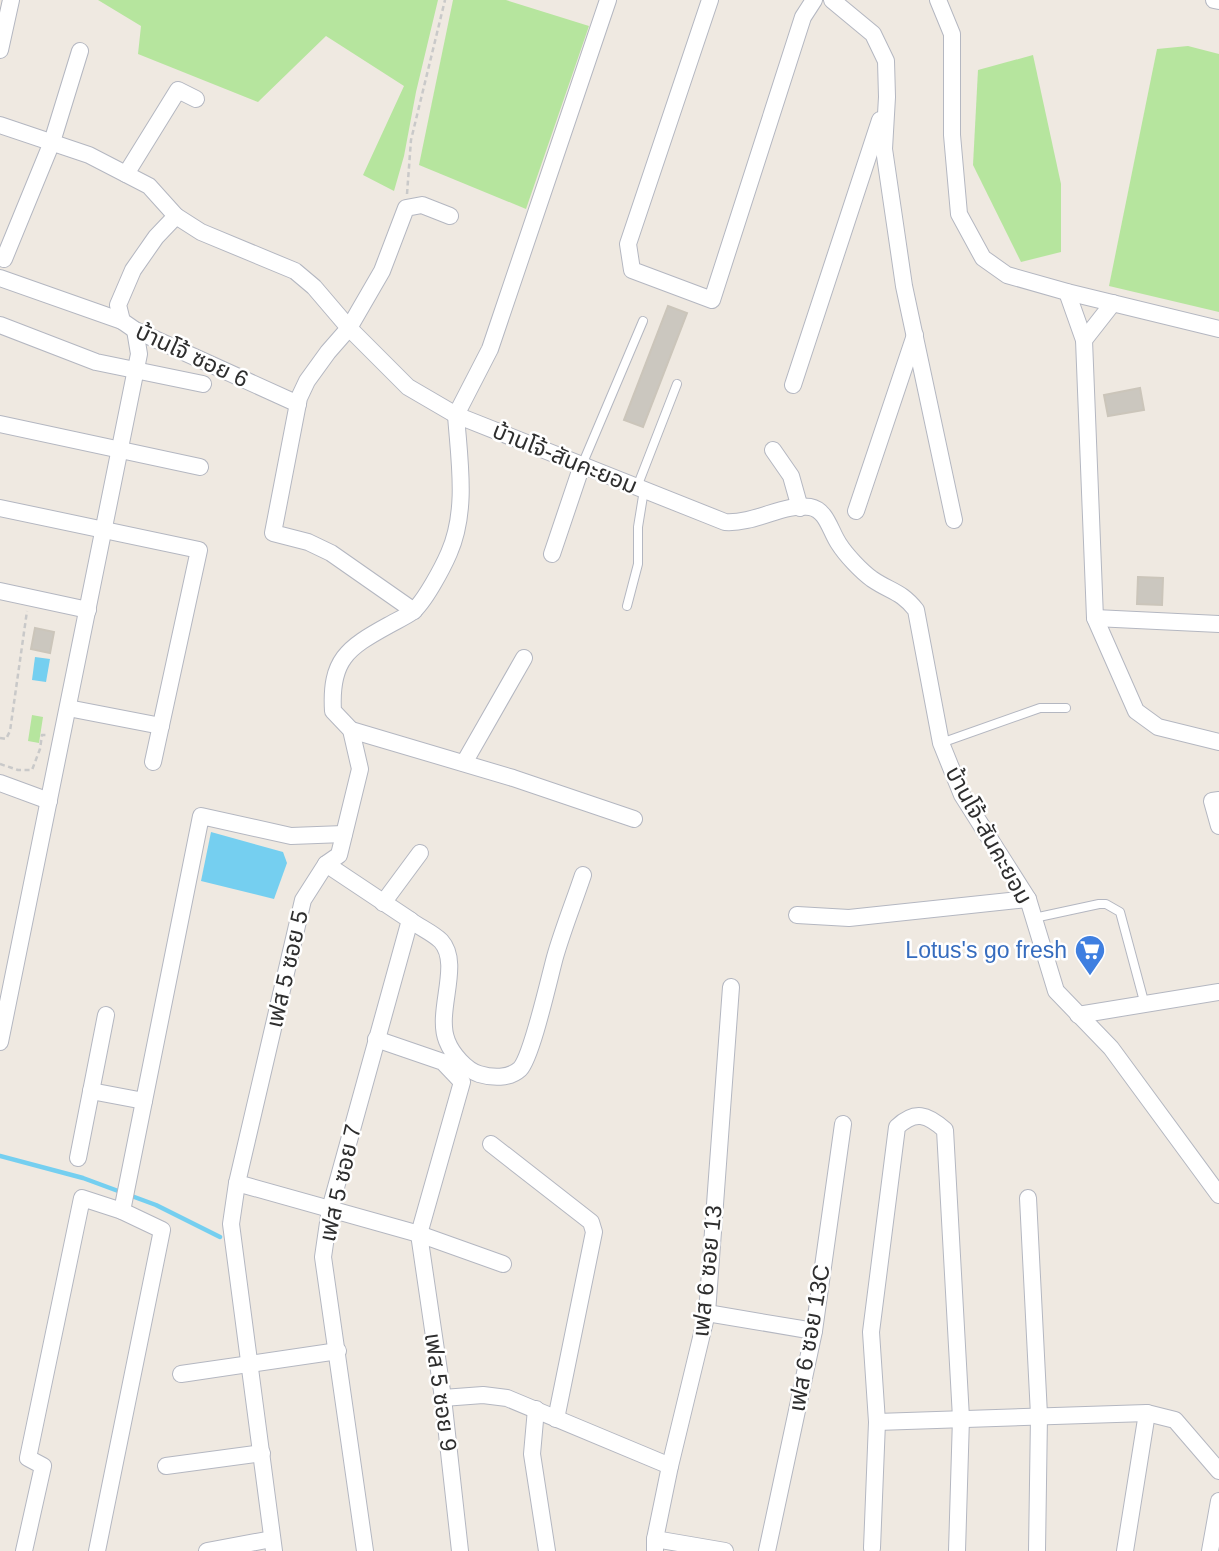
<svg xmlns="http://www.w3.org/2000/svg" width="1219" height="1551" viewBox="0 0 1219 1551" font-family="Helvetica,'Noto Sans Thai',sans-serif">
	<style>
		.green { fill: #b6e59e }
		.water { fill: #75cff0 }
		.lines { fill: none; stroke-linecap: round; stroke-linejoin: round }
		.stream { stroke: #75cff0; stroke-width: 4.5 }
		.building { fill: #cbc7bf; stroke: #cbc5ba; stroke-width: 2 }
		.service-casing { stroke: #b4b7c1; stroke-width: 10 }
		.minor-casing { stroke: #b4b7c1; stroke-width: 18 }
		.path { stroke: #c9c9c9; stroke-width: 2.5; stroke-dasharray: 5 3.5; stroke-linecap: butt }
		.service { stroke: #fff; stroke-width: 8 }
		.minor { stroke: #fff; stroke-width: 16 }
		.labels { text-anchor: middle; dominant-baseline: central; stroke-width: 5; stroke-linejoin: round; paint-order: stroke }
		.street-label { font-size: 23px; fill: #2e2e2e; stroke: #fff }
		.shop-label { font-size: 23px; fill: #366cbe; stroke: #fff; text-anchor: end }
	</style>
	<rect width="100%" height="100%" fill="#efe9e1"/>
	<g class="green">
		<path d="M 98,0 L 438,0 L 416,92 L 404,156 L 394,191 L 363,175 L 404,86 L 326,36 L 258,102 L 138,54 L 141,26 Z"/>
		<path d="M 453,0 L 506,0 L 589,26 L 526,209 L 419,165 Z"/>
		<path d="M 1188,46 L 1219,54 L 1219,312 L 1109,286 L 1157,49 Z"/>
		<path d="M 1033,55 L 1061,184 L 1061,252 L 1021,262 L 973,165 L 978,70 Z"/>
		<path d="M 32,715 L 43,717 L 39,743 L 28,741 Z"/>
	</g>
	<g class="water">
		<path d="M 35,657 L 50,659 L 46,682 L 32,680 Z"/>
		<path d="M 211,832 L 283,852 L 287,863 L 274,899 L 201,881 Z"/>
	</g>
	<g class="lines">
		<path class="stream" d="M 0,1156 L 83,1178 L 156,1205 L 220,1237"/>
	</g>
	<g class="building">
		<path d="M 668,306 L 687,313 L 643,427 L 624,420 Z"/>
		<path d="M 1140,388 L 1144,410 L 1108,416 L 1104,395 Z"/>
		<path d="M 1138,577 L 1163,578 L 1162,605 L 1137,604 Z"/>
		<path d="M 35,628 L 54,632 L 50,653 L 31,649 Z"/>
	</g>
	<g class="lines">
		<g class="service-casing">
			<g id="service">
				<path d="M 582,465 L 643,321"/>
				<path d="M 637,487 L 677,384"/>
				<path d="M 627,606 L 638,564 L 638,527 L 644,490"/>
				<path d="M 941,743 L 1040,708 L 1066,708"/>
				<path d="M 1034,918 L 1099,904 L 1106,904 L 1120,912 L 1145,1005"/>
			</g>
		</g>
		<g class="minor-casing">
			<g id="minor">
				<path d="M 710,0 L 628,244 L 632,270 L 712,300 L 803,17 L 814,0"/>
				<path d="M 832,0 L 873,34 L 886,61 L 887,97 L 884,149 L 896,231 L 904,286 L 954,520"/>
				<path d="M 938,0 L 952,34 L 952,135 L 959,214 L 983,258 L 1007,275 L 1067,292 L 1219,329"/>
				<path d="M 1214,0 L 1219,1"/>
				<path d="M 0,50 L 11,0"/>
				<path d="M 0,125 L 89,155 L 149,186 L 176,216 L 201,232 L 295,271 L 314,287 L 349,328 L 408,387 L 456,415 L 725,522 C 755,524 784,503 810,507 C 827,510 830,531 839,544 C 846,555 861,571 872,579 C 891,592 901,591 916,610 L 941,743 L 962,795 L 1028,899 L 1056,991 L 1111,1048 L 1219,1195"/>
				<path d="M 126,174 L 178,90 L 196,99"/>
				<path d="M 176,216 L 156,237 L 133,270 L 118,305 L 122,321 L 135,330 L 298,404"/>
				<path d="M 4,259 L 52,142 L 80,51"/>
				<path d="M 0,278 L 122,321"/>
				<path d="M 1067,292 L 1084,340 L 1095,618 L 1136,711 L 1158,727 L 1219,742"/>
				<path d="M 0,325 L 96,362 L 203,384"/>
				<path d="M 1084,340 L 1113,303"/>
				<path d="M 793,385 L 880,120"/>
				<path d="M 456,415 L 490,349 L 608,0"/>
				<path d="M 0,424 L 200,467"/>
				<path d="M 773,450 L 791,476 L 800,508"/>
				<path d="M 0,508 L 199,550 L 153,762"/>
				<path d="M 856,511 L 915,335"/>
				<path d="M 552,554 L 582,465"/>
				<path d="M 0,591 L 88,610"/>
				<path d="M 414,611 L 331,553 L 308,542 L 273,533 L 299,398 L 307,381 L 328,352 L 349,328 L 382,271 L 406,208 L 422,205 L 450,216"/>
				<path d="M 1095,618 L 1219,624"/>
				<path d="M 68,708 L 161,726"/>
				<path d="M 351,730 L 513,778 L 634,819"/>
				<path d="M 464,763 L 524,658"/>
				<path d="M 0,783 L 49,801"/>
				<path d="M 1219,800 L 1212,801 L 1219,826"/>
				<path d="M 326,864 L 410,920 L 330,1209 L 323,1257 L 365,1551"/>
				<path d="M 383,903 L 420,853"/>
				<path d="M 797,915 L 849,918 L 1028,899"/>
				<path d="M 410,920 C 419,927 433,933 441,941 C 462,964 435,1012 447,1041 C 452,1054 466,1070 479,1074 C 492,1078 509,1079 520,1069 C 532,1056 549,979 555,957 C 563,929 574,902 583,875"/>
				<path d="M 1078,1015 L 1219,992"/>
				<path d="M 376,1039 L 443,1062 L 462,1082 L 419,1234 L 443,1398 L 460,1551"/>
				<path d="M 0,1042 L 139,354 L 135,330"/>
				<path d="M 91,1091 L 144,1101 L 201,816 L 291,836 L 344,834"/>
				<path d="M 491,1144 L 591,1222 L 594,1232 L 556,1419"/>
				<path d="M 78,1158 L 106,1015"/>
				<path d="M 237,1183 L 419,1234 L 503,1264"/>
				<path d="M 1028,1198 L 1039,1415 L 1037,1551"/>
				<path d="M 122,1211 L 144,1101"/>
				<path d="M 707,1313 L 814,1331"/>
				<path d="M 181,1374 L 338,1351"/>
				<path d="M 443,1398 L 483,1395 L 507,1398 L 670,1466"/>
				<path d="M 536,1409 L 532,1454 L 547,1551"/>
				<path d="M 877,1422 L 1147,1413 L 1175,1420 L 1219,1471"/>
				<path d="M 166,1466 L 262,1453"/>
				<path d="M 655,1539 L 725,1551"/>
				<path d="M 872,1548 L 877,1422 L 871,1332 L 897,1127 C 915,1110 927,1114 945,1130 L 961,1418 L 957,1551"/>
				<path d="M 24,1551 L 43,1466 L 28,1458 L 82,1198 L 122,1211 L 162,1230 L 97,1551"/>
				<path d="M 207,1551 L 272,1539"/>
				<path d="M 274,1551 L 231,1224 L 237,1183 L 303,900 L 326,864 L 339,855 L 360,769 L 351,730 L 333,711 C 330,660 347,648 389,625 C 396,621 405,617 412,612 C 424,603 443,567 449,553 C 468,510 459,459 456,415"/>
				<path d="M 655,1551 L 655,1539 L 670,1466 L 707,1313 L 731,987"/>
				<path d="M 767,1551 L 814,1331 L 843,1124"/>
				<path d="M 1125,1551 L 1147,1413"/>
				<path d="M 1210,1551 L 1219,1501"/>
			</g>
		</g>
		<g class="path">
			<path d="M 407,194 L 411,140 L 445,0"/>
			<path d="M 0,738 L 6,739 L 10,731 L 27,611"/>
			<path d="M 0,764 L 18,770 L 32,770 L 40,749 L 42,735 L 46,735"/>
		</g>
		<use href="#service" class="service"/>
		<use href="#minor" class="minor"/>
	</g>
	<defs>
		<g id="supermarket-pin" transform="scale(1.575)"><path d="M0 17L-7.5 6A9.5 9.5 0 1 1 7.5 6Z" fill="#3f7fe0" stroke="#fff"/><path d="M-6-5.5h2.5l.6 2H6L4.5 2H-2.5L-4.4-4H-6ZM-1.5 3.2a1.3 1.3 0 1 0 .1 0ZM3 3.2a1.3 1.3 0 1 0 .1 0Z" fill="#fff"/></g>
	</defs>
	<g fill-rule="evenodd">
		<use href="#supermarket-pin" x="1090" y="950"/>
	</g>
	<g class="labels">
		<g class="street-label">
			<text transform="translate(192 355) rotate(25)">บ้านโจ้ ซอย 6</text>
			<text transform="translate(565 458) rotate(22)">บ้านโจ้-สันคะยอม</text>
			<text transform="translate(989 835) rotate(61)">บ้านโจ้-สันคะยอม</text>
			<text transform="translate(287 969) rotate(-77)">เฟส 5 ซอย 5</text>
			<text transform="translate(340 1183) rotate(-77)">เฟส 5 ซอย 7</text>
			<text transform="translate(707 1271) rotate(-84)">เฟส 6 ซอย 13</text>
			<text transform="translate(809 1338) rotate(-80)">เฟส 6 ซอย 13C</text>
			<text transform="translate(441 1392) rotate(82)">เฟส 5 ซอย 9</text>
		</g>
		<g class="shop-label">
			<text x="1067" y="950">Lotus's go fresh</text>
		</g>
	</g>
</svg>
